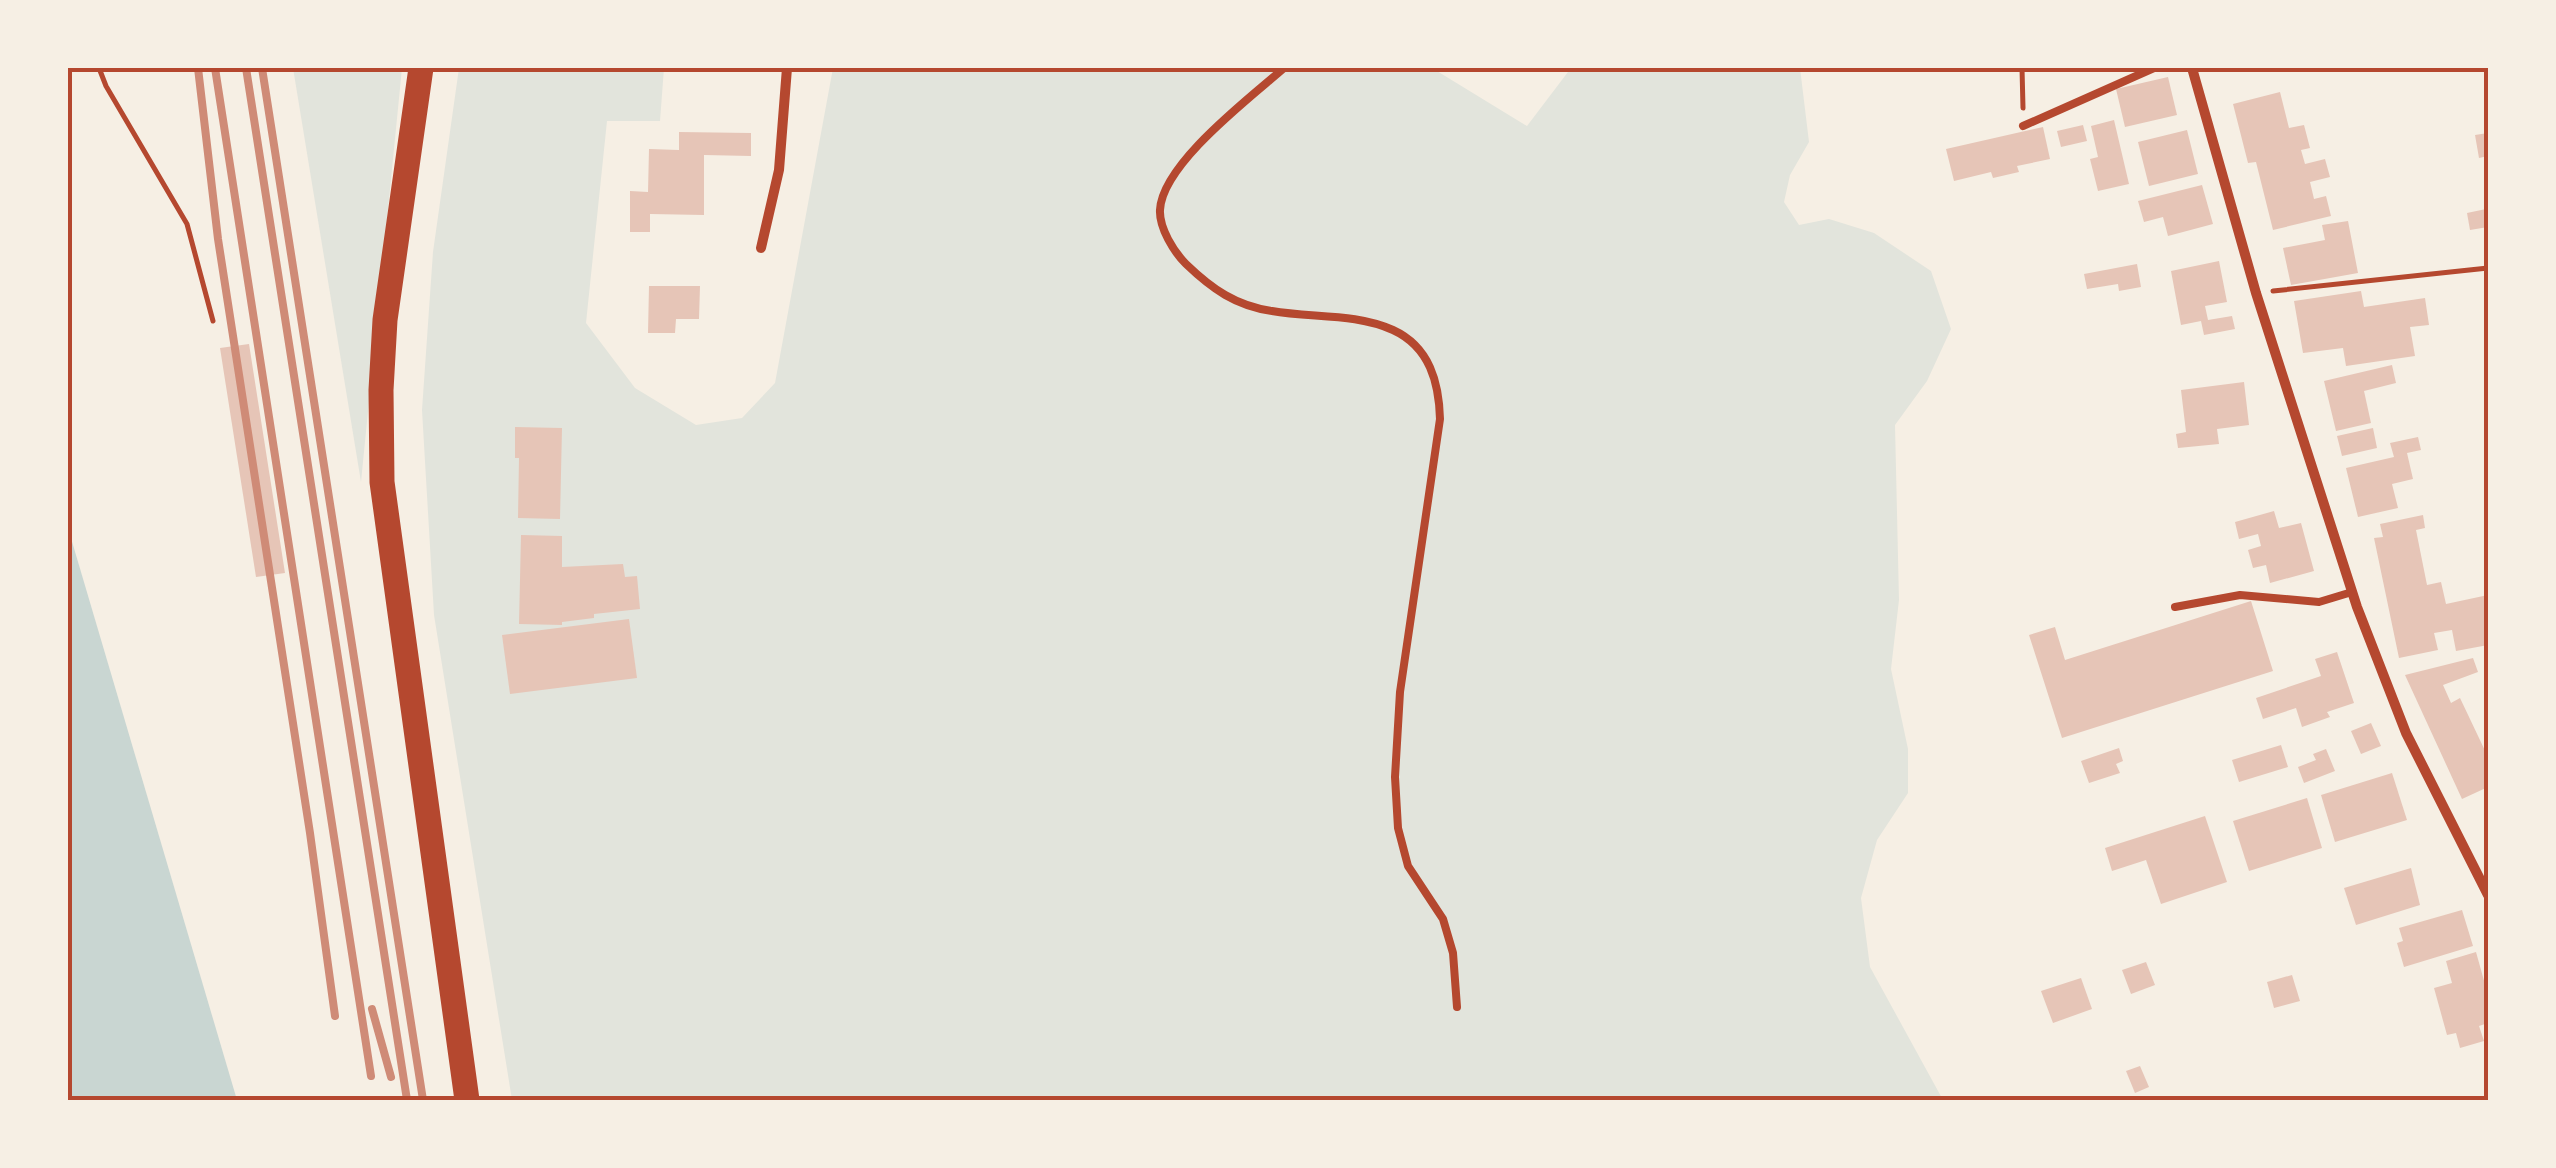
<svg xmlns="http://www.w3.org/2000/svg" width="2556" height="1168" viewBox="0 0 2556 1168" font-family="Karla,sans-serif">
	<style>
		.green { fill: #e2e4dc }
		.water { fill: #c9d6d2 }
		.building { fill: #e6c5b7 }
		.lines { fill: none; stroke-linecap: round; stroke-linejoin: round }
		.path { stroke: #b5482f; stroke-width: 5 }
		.service { stroke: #b5482f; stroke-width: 8 }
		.minor { stroke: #b5482f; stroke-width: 10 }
		.primary { stroke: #b5482f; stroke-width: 25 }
		.rail { stroke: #cf8b77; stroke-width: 8 }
		.neatline { fill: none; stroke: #b5482f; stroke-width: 4 }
	</style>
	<rect width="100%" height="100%" fill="#f6efe4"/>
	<g class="green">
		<path d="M 293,68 L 402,68 L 361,482 Z"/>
		<path d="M 459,68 L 664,68 L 660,121 L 607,121 L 586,323 L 635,388 L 696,425 L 742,418 L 775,383 L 833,68 L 1432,68 L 1527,126 L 1571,68 L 1800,68 L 1809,142 L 1790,175 L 1784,202 L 1799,225 L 1829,219 L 1874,233 L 1931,271 L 1951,329 L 1927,381 L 1895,425 L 1899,600 L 1891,669 L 1908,749 L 1908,793 L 1877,840 L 1861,898 L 1870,967 L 1943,1100 L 512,1100 L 434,615 L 422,410 L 433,252 Z"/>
	</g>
	<path class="water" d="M 68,528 L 237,1100 L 68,1100 Z"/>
	<g class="building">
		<path d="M 2168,77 L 2177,115 L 2125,127 L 2116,89 Z"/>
		<path d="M 2280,92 L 2289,128 L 2304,125 L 2310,148 L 2301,150 L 2305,164 L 2325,159 L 2330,177 L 2310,182 L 2314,199 L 2326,196 L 2331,216 L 2273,230 L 2256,162 L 2248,163 L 2233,104 Z"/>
		<path d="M 2114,120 L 2129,184 L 2098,191 L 2090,159 L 2098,157 L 2091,126 Z"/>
		<path d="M 2083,125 L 2087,141 L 2061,147 L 2057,131 Z"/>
		<path d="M 2043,127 L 2050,159 L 2017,166 L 2019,172 L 1993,178 L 1991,172 L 1954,181 L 1946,149 Z"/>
		<path d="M 2187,130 L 2198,174 L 2149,186 L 2138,142 Z"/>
		<path d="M 679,132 L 751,133 L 751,156 L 704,155 L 704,215 L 650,214 L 650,232 L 630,232 L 630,191 L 648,192 L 649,149 L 679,150 Z"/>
		<path d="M 2488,133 L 2488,156 L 2479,158 L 2475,135 Z"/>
		<path d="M 2202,185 L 2213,224 L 2168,236 L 2163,217 L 2144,222 L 2138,201 Z"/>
		<path d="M 2486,209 L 2488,227 L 2470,230 L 2467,213 Z"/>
		<path d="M 2348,221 L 2358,273 L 2291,285 L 2283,248 L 2325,240 L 2322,225 Z"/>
		<path d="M 2219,261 L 2227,302 L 2205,306 L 2208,320 L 2232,316 L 2235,329 L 2204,335 L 2201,321 L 2181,325 L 2171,271 Z"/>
		<path d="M 2137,264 L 2141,287 L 2119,291 L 2118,284 L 2087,289 L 2084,274 Z"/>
		<path d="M 649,286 L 700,286 L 699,319 L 676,319 L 675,333 L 648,333 Z"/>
		<path d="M 2361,291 L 2364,307 L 2425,298 L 2429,325 L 2410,327 L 2415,356 L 2346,366 L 2343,348 L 2303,353 L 2294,301 Z"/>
		<path d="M 249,344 L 285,573 L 256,577 L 220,348 Z"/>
		<path d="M 2392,365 L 2396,383 L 2364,391 L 2371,423 L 2336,431 L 2324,381 Z"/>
		<path d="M 2244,382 L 2249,425 L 2217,429 L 2219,444 L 2178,448 L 2176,434 L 2186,432 L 2181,390 Z"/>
		<path d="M 515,427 L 562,428 L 560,519 L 518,518 L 519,458 L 515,458 Z"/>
		<path d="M 2373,428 L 2377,448 L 2342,456 L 2337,436 Z"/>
		<path d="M 2418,437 L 2421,450 L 2407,453 L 2413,479 L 2392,484 L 2398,508 L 2358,517 L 2346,468 L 2394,457 L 2390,443 Z"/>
		<path d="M 2274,511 L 2279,528 L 2301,523 L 2314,571 L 2270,583 L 2266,565 L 2253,568 L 2248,550 L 2261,546 L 2258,534 L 2239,539 L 2235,522 Z"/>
		<path d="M 2423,515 L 2425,528 L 2416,530 L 2427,585 L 2441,582 L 2446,604 L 2488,595 L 2488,645 L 2456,651 L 2452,630 L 2434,633 L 2438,650 L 2399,658 L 2374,538 L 2383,537 L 2380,524 Z"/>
		<path d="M 521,535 L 562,536 L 562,567 L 623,564 L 625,577 L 637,576 L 640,609 L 594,614 L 594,618 L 562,622 L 562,625 L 519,624 Z"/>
		<path d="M 2251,601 L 2273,671 L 2062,738 L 2029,635 L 2055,627 L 2065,660 Z"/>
		<path d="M 629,619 L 637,678 L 510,694 L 502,635 Z"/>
		<path d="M 2337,652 L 2354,703 L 2327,712 L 2330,717 L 2302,727 L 2296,708 L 2263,719 L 2256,698 L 2321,676 L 2315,659 Z"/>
		<path d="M 2473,658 L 2478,672 L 2443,685 L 2451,703 L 2460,698 L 2488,757 L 2488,787 L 2462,799 L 2405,675 Z"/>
		<path d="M 2371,723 L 2381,746 L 2361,754 L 2351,731 Z"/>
		<path d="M 2281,745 L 2288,767 L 2239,782 L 2232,760 Z"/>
		<path d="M 2119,748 L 2123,761 L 2116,764 L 2120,773 L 2089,783 L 2081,761 Z"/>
		<path d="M 2326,749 L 2335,771 L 2304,783 L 2298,767 L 2316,760 L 2313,754 Z"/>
		<path d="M 2392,773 L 2407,820 L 2335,842 L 2321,795 Z"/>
		<path d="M 2307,798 L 2322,848 L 2249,871 L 2233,821 Z"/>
		<path d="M 2205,816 L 2227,882 L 2161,904 L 2146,860 L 2112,871 L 2105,848 Z"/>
		<path d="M 2411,868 L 2420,905 L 2356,925 L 2344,888 Z"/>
		<path d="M 2462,910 L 2473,946 L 2404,967 L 2397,943 L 2403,941 L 2399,928 Z"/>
		<path d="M 2476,952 L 2488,995 L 2488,1023 L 2479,1026 L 2484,1041 L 2460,1048 L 2456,1033 L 2447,1035 L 2434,988 L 2452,983 L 2446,961 Z"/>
		<path d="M 2146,962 L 2155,985 L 2131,994 L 2122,970 Z"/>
		<path d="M 2292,975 L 2300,1001 L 2274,1008 L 2267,982 Z"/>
		<path d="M 2081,978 L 2092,1009 L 2053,1023 L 2041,991 Z"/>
		<path d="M 2140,1066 L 2149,1087 L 2135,1093 L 2126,1071 Z"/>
	</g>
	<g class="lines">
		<g class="path">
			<path d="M 99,68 L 106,86 L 187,224 L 213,321"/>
			<path d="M 2022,68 L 2023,108"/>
			<path d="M 2273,291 L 2488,268"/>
		</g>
		<g class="service">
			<path d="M 1284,68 C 1251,97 1162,164 1160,210 C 1159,228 1174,252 1186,264 C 1212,289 1236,306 1272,311 C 1312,318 1355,313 1393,330 C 1430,347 1439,383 1440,419 L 1400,692 L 1395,777 L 1398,828 L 1408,866 L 1443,919 L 1453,953 L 1457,1007"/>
			<path d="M 2023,126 L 2154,68"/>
			<path d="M 2175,607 L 2240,595 L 2319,602 L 2352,592"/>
		</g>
		<g class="minor">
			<path d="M 2192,68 L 2256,293 L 2357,607 L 2406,733 L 2488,895"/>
			<path d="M 761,248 L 779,170 L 787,68"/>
		</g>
		<path class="primary" d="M 421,68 L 385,320 L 381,390 L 382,482 L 467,1100"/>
		<g class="rail">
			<path d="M 198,68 L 218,239 L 310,833 L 335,1016"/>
			<path d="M 215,68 L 371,1076"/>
			<path d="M 246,68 L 407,1100"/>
			<path d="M 262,68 L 423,1100"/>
			<path d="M 372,1009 L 391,1077"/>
		</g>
	</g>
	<rect width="2556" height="1168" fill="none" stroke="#f6efe4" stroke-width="140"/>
	<rect x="70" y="70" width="2416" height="1028" class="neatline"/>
</svg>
